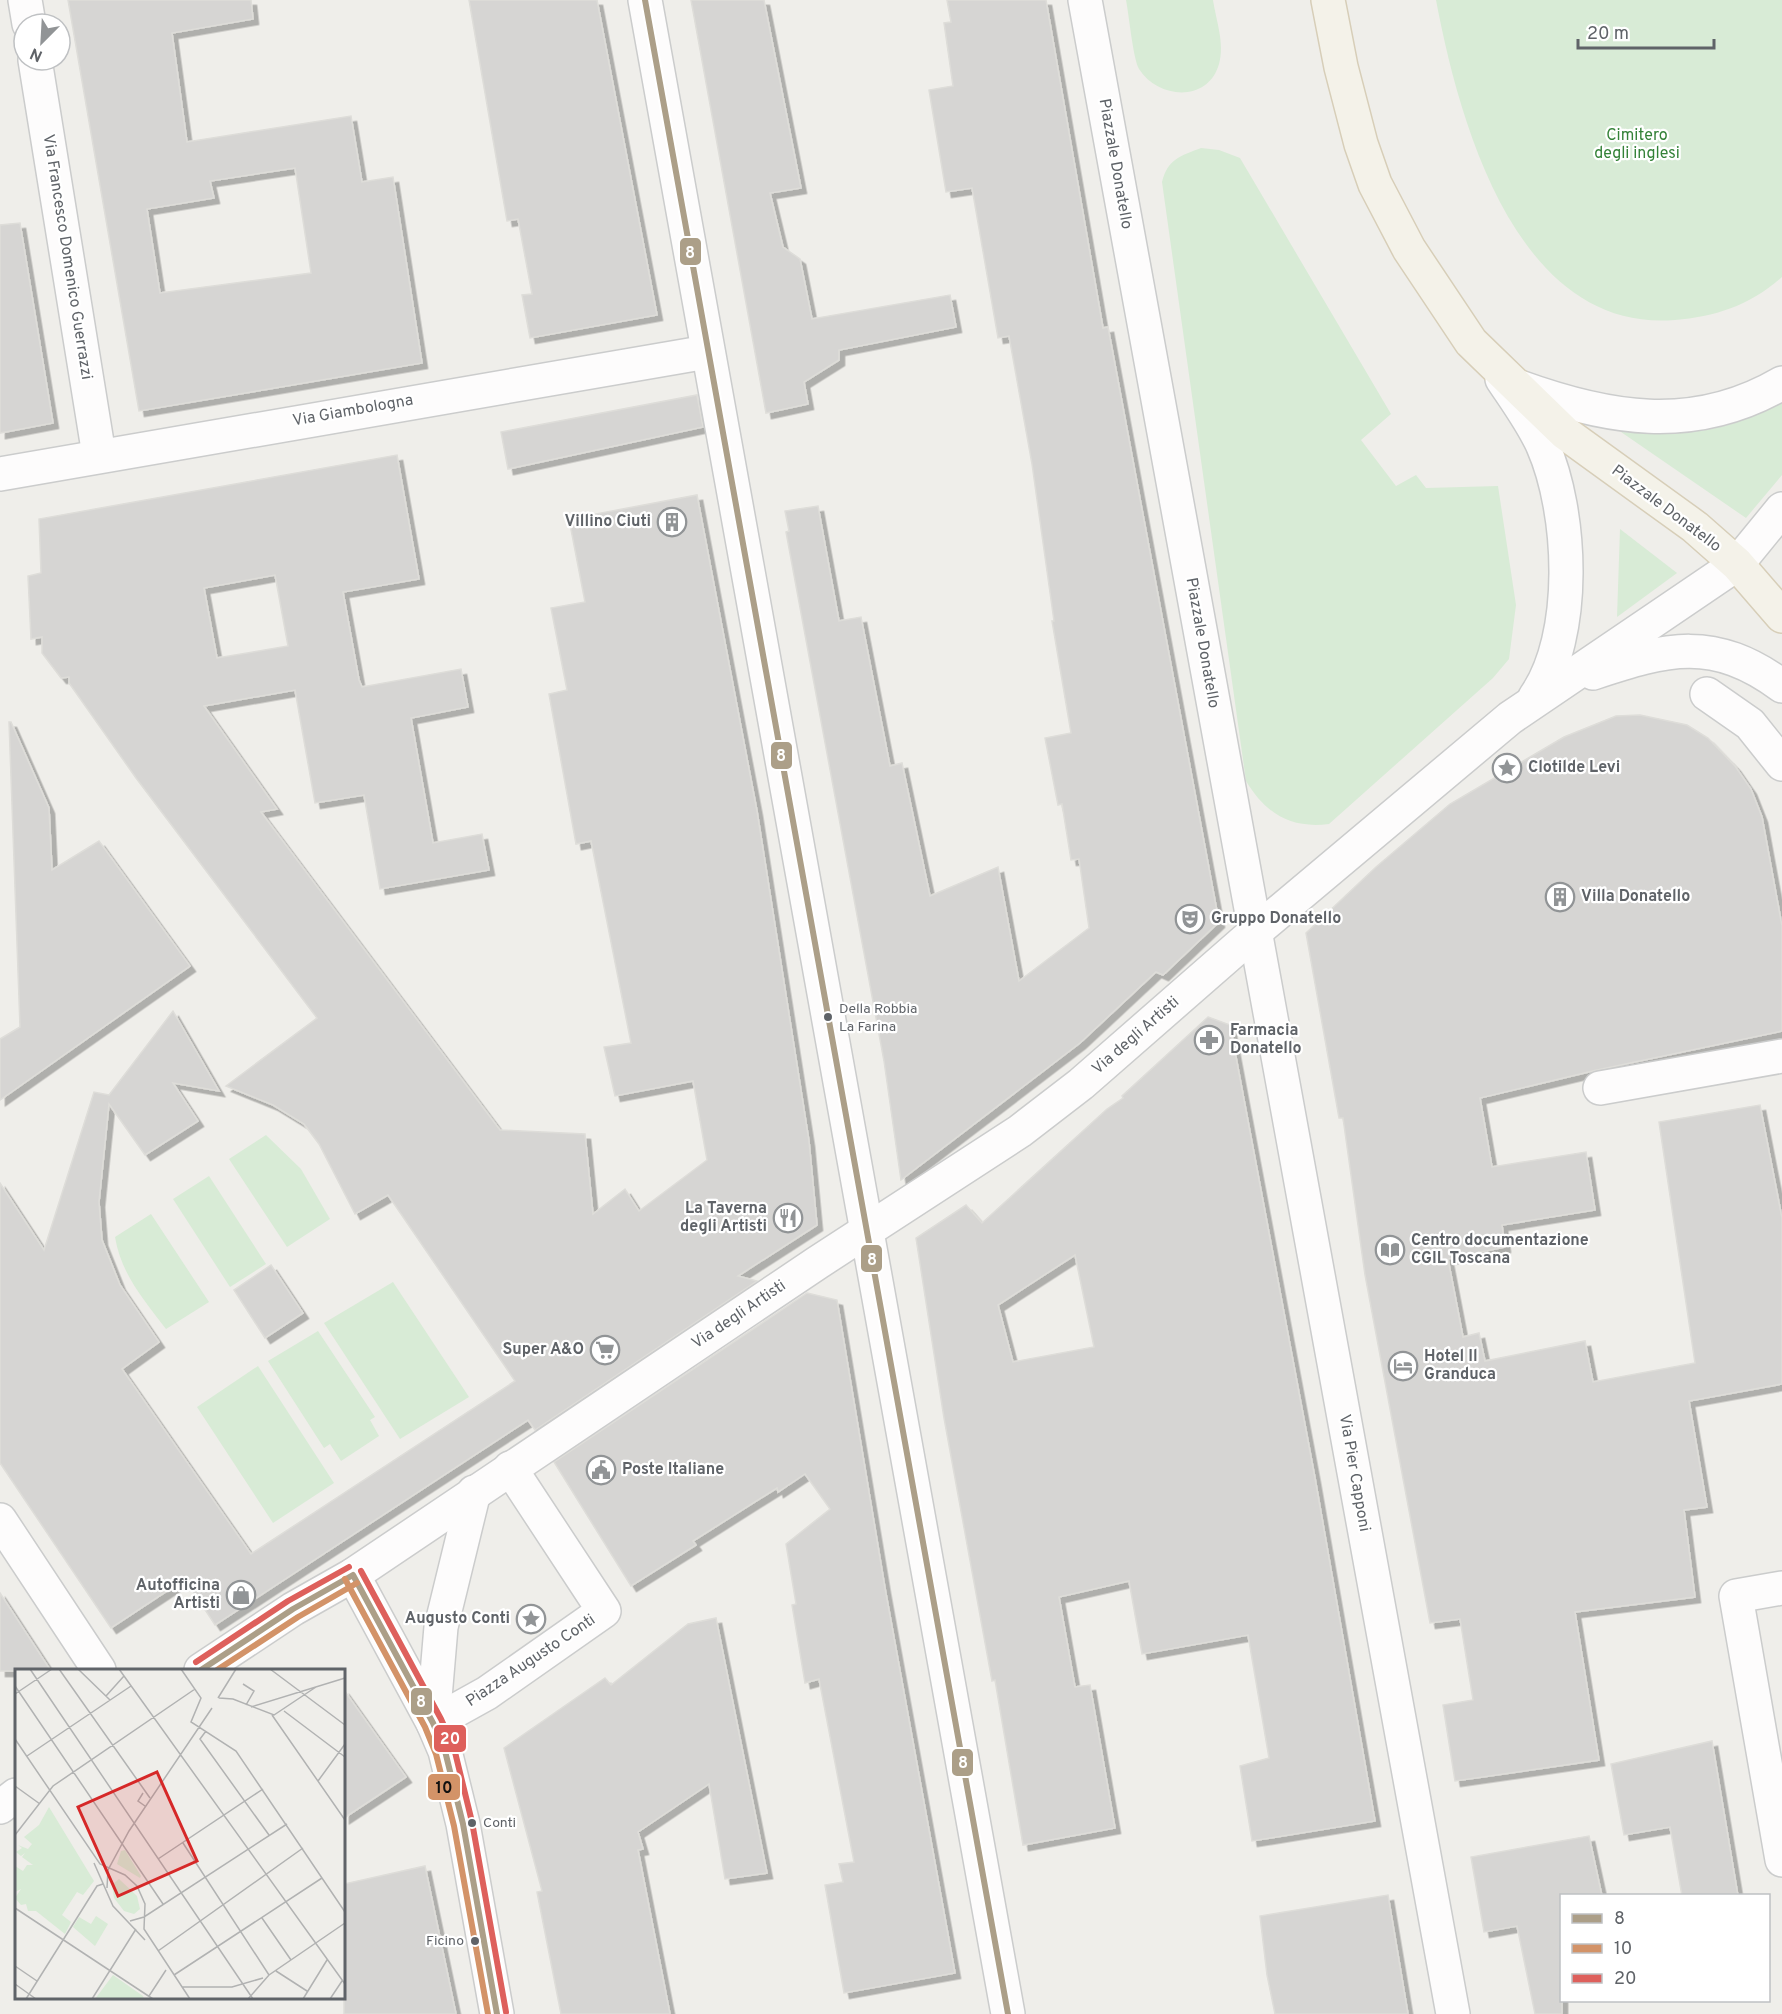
<svg xmlns="http://www.w3.org/2000/svg" width="1782" height="2014" viewBox="0 0 1782 2014" font-family="Overpass,sans-serif">
	<style>
		.green { fill: #d8ebd6 }
		.building { fill: #d6d5d3; stroke: #deddd9; stroke-width: 1.5; fill-rule: evenodd; filter: url(#shadow) }
		.lines { fill: none; stroke-linecap: round; stroke-linejoin: round }
		.minor-casing { stroke: #cbcccc; stroke-width: 36 }
		.major-casing { stroke: #d7ceb8; stroke-width: 36 }
		.minor { stroke: #fdfcfc; stroke-width: 33 }
		.major { stroke: #f4f2e9; stroke-width: 33 }
		.bus-1-casing { stroke: #fff; stroke-width: 10 }
		.bus-2-casing { stroke: #fff; stroke-width: 10 }
		.bus-3-casing { stroke: #fff; stroke-width: 10 }
		.bus-1 { stroke: #ac9f88; stroke-width: 6 }
		.bus-2 { stroke: #d39368; stroke-width: 6 }
		.bus-3 { stroke: #de605c; stroke-width: 6 }
		.bus-dot { fill: #5f6368; stroke: #fff; stroke-width: 2 }
		.labels { text-anchor: middle; dominant-baseline: central; stroke-width: 4.5; stroke-linejoin: round; paint-order: stroke }
		.bus-label { font-size: 14px; fill: #5f6368; stroke: #fff; text-anchor: start }
		.park-label { font-size: 16px; fill: #348238; stroke: #fff }
		.street-label { font-size: 16px; fill: #5f6368; stroke: #fff }
		.poi-label { font-size: 16px; font-weight: bold; fill: #5f6368; stroke: #fff; text-anchor: start }
		.inset-road { fill: none; stroke: #b1b2b2; stroke-width: 1.5 }
		.view { fill: #d62828; fill-opacity: 0.15; stroke: #d62828; stroke-width: 3 }
		.inset-edge { fill: none; stroke: #5f6368; stroke-width: 3 }
		.line-badge { stroke: #fff; stroke-width: 2 }
		.badge-label { font-size: 16px; text-anchor: middle; font-weight: bold; fill: #fff }
		.pale-badge-label { font-size: 16px; text-anchor: middle; font-weight: bold; fill: #111 }
	</style>
	<defs>
		<filter id="shadow"><feDropShadow dx="5.5" dy="5.5" stdDeviation="0" flood-color="#0004"/></filter>
	</defs>
	<rect width="100%" height="100%" fill="#efeeea"/>
	<g class="green">
		<path d="M 1126,0 L 1213,0 C 1216,20 1225,44 1219,64 C 1208,103 1158,99 1139,69 C 1133,58 1129,15 1126,0 Z"/>
		<path d="M 1436,0 L 1782,0 L 1782,277 C 1751,305 1715,317 1675,320 C 1516,333 1459,121 1436,0 Z"/>
		<path d="M 1201,148 L 1219,150 L 1240,158 L 1391,414 L 1361,440 L 1396,486 L 1416,475 L 1426,488 L 1498,486 L 1516,605 L 1509,659 L 1493,678 L 1329,824 C 1291,829 1266,814 1246,781 L 1162,182 C 1168,159 1180,156 1201,148 Z"/>
		<path d="M 1782,401 L 1782,475 L 1746,518 L 1621,432 C 1684,435 1727,434 1782,401 Z"/>
		<path d="M 1620,529 L 1677,573 L 1617,617 Z"/>
		<path d="M 266,1135 L 301,1169 L 330,1219 L 287,1247 L 229,1159 Z"/>
		<path d="M 209,1176 L 266,1264 L 230,1287 L 173,1199 Z"/>
		<path d="M 151,1214 L 209,1302 L 166,1329 C 144,1300 121,1274 115,1237 Z"/>
		<path d="M 393,1282 L 469,1397 L 400,1439 L 324,1323 Z"/>
		<path d="M 318,1331 L 375,1417 L 370,1420 L 379,1436 L 341,1461 L 330,1444 L 324,1448 L 268,1361 Z"/>
		<path d="M 258,1366 L 334,1483 L 273,1523 L 197,1407 Z"/>
	</g>
	<g class="building">
		<path d="M 68,0 L 251,0 L 253,19 L 172,33 L 187,142 L 351,116 L 362,182 L 393,177 L 422,363 L 139,411 ZM 295,168 L 311,273 L 160,293 L 147,209 L 214,198 L 210,181 Z"/>
		<path d="M 469,0 L 597,0 L 657,315 L 530,338 L 522,295 L 532,294 L 518,219 L 507,221 Z"/>
		<path d="M 691,0 L 764,0 L 801,188 L 770,193 L 783,247 L 800,259 L 812,319 L 950,295 L 956,327 L 839,350 L 839,360 L 804,382 L 808,404 L 766,413 Z"/>
		<path d="M 947,0 L 1046,0 L 1103,328 L 1108,327 L 1219,922 L 1163,975 L 1156,972 L 1080,1043 L 901,1180 L 884,1061 L 786,532 L 789,531 L 785,511 L 818,506 L 839,621 L 861,617 L 890,766 L 902,763 L 930,896 L 998,867 L 1019,981 L 1089,928 L 1079,859 L 1071,860 L 1062,804 L 1058,805 L 1045,738 L 1071,733 L 1052,621 L 1054,621 L 1032,464 L 1009,336 L 998,338 L 972,188 L 946,192 L 929,90 L 953,86 L 944,23 L 951,22 Z"/>
		<path d="M 20,223 L 53,423 L 0,433 L 0,225 Z"/>
		<path d="M 697,395 L 703,427 L 508,469 L 501,432 Z"/>
		<path d="M 397,455 L 419,579 L 343,592 L 359,680 L 362,687 L 461,669 L 468,707 L 411,718 L 433,843 L 482,834 L 489,870 L 380,889 L 364,795 L 315,803 L 295,690 L 204,706 L 277,809 L 261,812 L 500,1130 L 585,1134 L 593,1214 L 625,1189 L 639,1211 L 707,1160 L 693,1081 L 615,1096 L 604,1047 L 631,1043 L 591,841 L 576,844 L 549,694 L 567,690 L 551,608 L 585,602 L 569,519 L 697,495 L 757,811 L 809,1141 L 817,1225 L 738,1276 L 757,1281 L 535,1430 L 528,1420 L 215,1625 L 185,1579 L 111,1628 L 0,1463 L 0,1183 L 44,1250 L 94,1092 L 109,1095 L 173,1011 L 219,1091 L 173,1083 L 198,1121 L 145,1155 L 109,1104 L 99,1202 L 102,1240 L 120,1285 L 159,1342 L 122,1369 L 251,1554 L 515,1381 L 388,1195 L 355,1214 L 319,1144 L 304,1124 L 273,1105 L 226,1086 L 317,1018 L 136,778 L 69,683 L 69,677 L 61,678 L 42,653 L 42,637 L 31,639 L 28,576 L 41,573 L 39,519 ZM 275,575 L 288,646 L 217,658 L 204,588 Z"/>
		<path d="M 1640,715 L 1687,725 L 1708,738 L 1735,766 L 1751,789 L 1762,817 L 1782,926 L 1782,1031 L 1597,1070 L 1480,1098 L 1492,1167 L 1586,1152 L 1595,1210 L 1502,1225 L 1505,1247 L 1448,1259 L 1463,1337 L 1479,1333 L 1485,1361 L 1585,1341 L 1593,1382 L 1695,1363 L 1659,1122 L 1760,1105 L 1782,1218 L 1782,1384 L 1689,1401 L 1707,1507 L 1684,1510 L 1695,1597 L 1575,1612 L 1599,1760 L 1455,1781 L 1443,1705 L 1473,1700 L 1460,1619 L 1430,1623 L 1365,1275 L 1343,1118 L 1339,1118 L 1306,933 L 1376,867 L 1450,804 L 1564,737 L 1616,716 Z"/>
		<path d="M 9,722 L 11,722 L 49,808 L 52,870 L 99,841 L 190,966 L 0,1100 L 0,1039 L 20,1027 Z"/>
		<path d="M 1208,1017 L 1230,1025 L 1315,1478 L 1375,1821 L 1252,1841 L 1240,1766 L 1269,1758 L 1248,1635 L 1142,1654 L 1129,1581 L 1059,1597 L 1075,1687 L 1090,1685 L 1115,1828 L 1023,1845 L 995,1680 L 992,1681 L 944,1418 L 916,1238 L 966,1205 L 982,1223 L 1107,1109 L 1123,1098 L 1122,1096 ZM 1075,1255 L 1094,1347 L 1013,1362 L 998,1305 Z"/>
		<path d="M 271,1265 L 303,1313 L 265,1338 L 234,1290 Z"/>
		<path d="M 807,1293 L 837,1300 L 885,1588 L 955,1973 L 844,1993 L 825,1885 L 843,1882 L 839,1864 L 854,1862 L 819,1679 L 805,1683 L 792,1605 L 796,1604 L 786,1544 L 830,1509 L 805,1474 L 778,1492 L 777,1488 L 693,1541 L 696,1545 L 631,1586 L 554,1462 Z"/>
		<path d="M 0,1593 L 51,1671 L 0,1671 Z"/>
		<path d="M 716,1618 L 767,1873 L 725,1879 L 709,1784 L 638,1832 L 643,1849 L 638,1850 L 670,2014 L 561,2014 L 537,1892 L 542,1891 L 504,1748 L 605,1678 L 611,1685 L 688,1624 Z"/>
		<path d="M 344,1690 L 406,1777 L 344,1818 Z"/>
		<path d="M 1712,1741 L 1738,1896 L 1682,1896 L 1670,1827 L 1624,1835 L 1611,1764 Z"/>
		<path d="M 1589,1836 L 1602,1896 L 1562,1896 L 1562,2014 L 1535,2014 L 1517,1926 L 1484,1932 L 1471,1857 Z"/>
		<path d="M 425,1866 L 456,2014 L 344,2014 L 344,1884 Z"/>
		<path d="M 1388,1895 L 1408,2014 L 1275,2014 L 1267,1975 L 1260,1916 Z"/>
	</g>
	<g class="lines">
		<g class="minor-casing">
			<g id="minor">
				<path d="M 25,0 L 29,24"/>
				<path d="M 645,0 L 1008,2014"/>
				<path d="M 1085,0 L 1453,2014"/>
				<path d="M 35,60 L 99,455"/>
				<path d="M 1502,379 C 1516,400 1533,423 1543,446 C 1572,512 1578,636 1535,697"/>
				<path d="M 1514,385 C 1606,419 1693,435 1782,383"/>
				<path d="M 0,474 L 707,352"/>
				<path d="M 1593,673 C 1667,648 1714,636 1782,686"/>
				<path d="M 1707,694 L 1750,724 L 1782,764"/>
				<path d="M 1600,1088 L 1782,1056"/>
				<path d="M 0,1520 L 99,1670"/>
				<path d="M 353,1575 L 433,1723 L 445,1751 L 463,1824 L 497,2014"/>
				<path d="M 1782,1588 L 1736,1596 L 1782,1860"/>
				<path d="M 201,1670 L 293,1609 L 353,1575 L 817,1263 L 1020,1131 L 1081,1084 L 1255,932 L 1510,718 L 1737,564 L 1782,509"/>
				<path d="M 433,1721 L 441,1627 L 474,1492"/>
				<path d="M 433,1723 L 487,1693 L 604,1611 L 510,1468"/>
				<path d="M 0,1807 L 16,1795"/>
			</g>
		</g>
		<g class="major-casing">
			<path id="major" d="M 1328,0 L 1341,67 L 1361,144 L 1375,184 L 1409,249 L 1471,342 L 1565,433 L 1695,527 L 1737,564 L 1782,616"/>
		</g>
		<use href="#minor" class="minor"/>
		<use href="#major" class="major"/>
		<g class="bus-1-casing">
			<g id="bus-1">
				<path d="M 645,0 L 1008,2014"/>
				<path d="M 201,1670 L 293,1609 L 353,1575 L 433,1723 L 445,1751 L 463,1824 L 497,2014"/>
			</g>
		</g>
		<g class="bus-2-casing">
			<g id="bus-2">
				<path d="M 345,1579 L 425,1727 L 436,1754 L 454,1826 L 488,2014"/>
				<path d="M 217,1670 L 298,1617 L 357,1583"/>
			</g>
		</g>
		<g class="bus-3-casing">
			<g id="bus-3">
				<path d="M 361,1571 L 441,1719 L 454,1748 L 472,1822 L 506,2012"/>
				<path d="M 196,1662 L 288,1601 L 349,1567"/>
			</g>
		</g>
		<use href="#bus-1" class="bus-1"/>
		<use href="#bus-2" class="bus-2"/>
		<use href="#bus-3" class="bus-3"/>
	</g>
	<defs>
		<g id="building-ring" transform="scale(1.5)"><circle r="9.5" fill="#fff" stroke="#919496" stroke-width="1.5"/><path d="M-4-6H4V6H1V3H-1V6H-4ZM-2.5-4.3h1.7v1.8h-1.7ZM.8-4.3h1.7v1.8H.8ZM-2.5-1h1.7V.8h-1.7ZM.8-1h1.7V.8H.8Z" fill="#919496"/></g>
		<g id="sight-ring" transform="scale(1.5)"><circle r="9.5" fill="#fff" stroke="#919496" stroke-width="1.5"/><path d="M0-6L1.8-2.2L6-1.7L2.9 1.2L3.7 5.4L0 3.3L-3.7 5.4L-2.9 1.2L-6-1.7L-1.8-2.2Z" fill="#919496"/></g>
		<g id="theatre-ring" transform="scale(1.5)"><circle r="9.5" fill="#fff" stroke="#919496" stroke-width="1.5"/><path d="M-5-5.5Q0-4 5-5.5V0Q5 5 0 6Q-5 5-5 0ZM-3.3-2.5H-1v1.5H-3.3ZM1-2.5H3.3v1.5H1ZM-2.8 1Q0 5.5 2.8 1Z" fill="#919496"/></g>
		<g id="pharmacy-ring" transform="scale(1.5)"><circle r="9.5" fill="#fff" stroke="#919496" stroke-width="1.5"/><path d="M-2-6h4v4h4v4h-4v4h-4v-4h-4v-4h4Z" fill="#919496"/></g>
		<g id="restaurant-ring" transform="scale(1.5)"><circle r="9.5" fill="#fff" stroke="#919496" stroke-width="1.5"/><path d="M-5-6h1v4h1v-4h1v4h1v-4h1v5L-1.5 .5V6h-2V.5L-5-1ZM5-6V6H3V1.5H1.5Q1.5-4 5-6Z" fill="#919496"/></g>
		<g id="library-ring" transform="scale(1.5)"><circle r="9.5" fill="#fff" stroke="#919496" stroke-width="1.5"/><path d="M-6-4Q-3-5.5-.7-3.5V5Q-3 3-6 4ZM6-4Q3-5.5 .7-3.5V5Q3 3 6 4Z" fill="#919496"/></g>
		<g id="supermarket-ring" transform="scale(1.5)"><circle r="9.5" fill="#fff" stroke="#919496" stroke-width="1.5"/><path d="M-6-5.5h2.5l.6 2H6L4.5 2H-2.5L-4.4-4H-6ZM-1.5 3.2a1.3 1.3 0 1 0 .1 0ZM3 3.2a1.3 1.3 0 1 0 .1 0Z" fill="#919496"/></g>
		<g id="hotel-ring" transform="scale(1.5)"><circle r="9.5" fill="#fff" stroke="#919496" stroke-width="1.5"/><path d="M-6-4.5h1.5V1H6V5H4.5V3h-9V5H-6ZM-4 0a1.8 1.8 0 1 1 3.6 0ZM.5 0V-2.5h3Q6-2.5 6 0Z" fill="#919496"/></g>
		<g id="civic-ring" transform="scale(1.5)"><circle r="9.5" fill="#fff" stroke="#919496" stroke-width="1.5"/><path d="M-.6-6.5H3V-4.5H.6V-3L4-1V1h2V6H-6V1h2V-1L-.6-3ZM-1.2 2.5V6h2.4V2.5Z" fill="#919496"/></g>
		<g id="shop-ring" transform="scale(1.5)"><circle r="9.5" fill="#fff" stroke="#919496" stroke-width="1.5"/><path d="M-5-2.5h2.3a2.7 3.5 0 0 1 5.4 0H5L5.5 6h-11ZM-1.5-2.5h3a1.5 2.3 0 0 0-3 0Z" fill="#919496"/></g>
	</defs>
	<g fill-rule="evenodd">
		<use href="#building-ring" x="672" y="522"/>
		<use href="#sight-ring" x="1507" y="768"/>
		<use href="#building-ring" x="1560" y="897"/>
		<use href="#theatre-ring" x="1190" y="919"/>
		<use href="#pharmacy-ring" x="1209" y="1040"/>
		<use href="#restaurant-ring" x="788" y="1218"/>
		<use href="#library-ring" x="1390" y="1250"/>
		<use href="#supermarket-ring" x="605" y="1350"/>
		<use href="#hotel-ring" x="1403" y="1366"/>
		<use href="#civic-ring" x="601" y="1470"/>
		<use href="#shop-ring" x="241" y="1595"/>
		<use href="#sight-ring" x="531" y="1619"/>
	</g>
	<g class="bus-dot">
		<circle cx="828" cy="1017" r="5"/>
		<circle cx="472" cy="1823" r="5"/>
		<circle cx="475" cy="1941" r="5"/>
	</g>
	<g class="labels">
		<g class="bus-label">
			<text x="839" y="1009">Della Robbia<tspan x="839" dy="18">La Farina</tspan></text>
			<text x="483" y="1823">Conti</text>
			<text x="464" y="1941" text-anchor="end">Ficino</text>
		</g>
		<g class="park-label">
			<text x="1637" y="136">Cimitero<tspan x="1637" dy="18">degli inglesi</tspan></text>
		</g>
		<g class="street-label">
			<text transform="translate(1115 164) rotate(80)">Piazzale Donatello</text>
			<text transform="translate(67 257) rotate(81)">Via Francesco Domenico Guerrazzi</text>
			<text transform="translate(353 411) rotate(-10)">Via Giambologna</text>
			<text transform="translate(1666 509) rotate(37)">Piazzale Donatello</text>
			<text transform="translate(1202 643) rotate(80)">Piazzale Donatello</text>
			<text transform="translate(1136 1036) rotate(-41)">Via degli Artisti</text>
			<text transform="translate(739 1315) rotate(-34)">Via degli Artisti</text>
			<text transform="translate(1354 1473) rotate(80)">Via Pier Capponi</text>
			<text transform="translate(531 1661) rotate(-34)">Piazza Augusto Conti</text>
		</g>
		<g class="poi-label">
			<text x="651" y="522" text-anchor="end">Villino Ciuti</text>
			<text x="1528" y="768">Clotilde Levi</text>
			<text x="1581" y="897">Villa Donatello</text>
			<text x="1211" y="919">Gruppo Donatello</text>
			<text x="1230" y="1031">Farmacia<tspan x="1230" dy="18">Donatello</tspan></text>
			<text x="767" y="1209" text-anchor="end">La Taverna<tspan x="767" dy="18">degli Artisti</tspan></text>
			<text x="1411" y="1241">Centro documentazione<tspan x="1411" dy="18">CGIL Toscana</tspan></text>
			<text x="584" y="1350" text-anchor="end">Super A&amp;O</text>
			<text x="1424" y="1357">Hotel Il<tspan x="1424" dy="18">Granduca</tspan></text>
			<text x="622" y="1470">Poste Italiane</text>
			<text x="220" y="1586" text-anchor="end">Autofficina<tspan x="220" dy="18">Artisti</tspan></text>
			<text x="510" y="1619" text-anchor="end">Augusto Conti</text>
		</g>
	</g>
	<g transform="translate(15 1669)">
		<rect width="330" height="330" fill="#efeeea"/>
		<path d="M 34,138 L 79,212 L 68,226 L 62,223 L 47,246 L 56,253 L 50,265 L 21,242 L 13,242 L 11,235 L 6,236 L 0,229 L 6,220 L 0,223 L 0,197 L 8,202 L 12,196 L 18,196 L 7,188 L 10,184 L 6,187 L 1,183 L 7,179 L 3,176 L 13,180 L 17,175 L 9,168 L 24,156 ZM 110,181 L 126,207 L 125,209 L 102,195 L 106,182 ZM 104,210 L 122,227 L 125,240 L 119,245 L 109,242 L 99,229 L 97,216 ZM 81,247 L 93,255 L 80,277 L 58,258 L 64,248 L 76,255 ZM 98,306 L 128,327 L 129,330 L 80,330 Z" fill="#d8ebd6"/>
		<path class="inset-road" d="M 15,0 L 238,330M 44,0 L 135,129M 63,0 L 95,31M 104,0 L 330,315M 166,0 L 186,29 L 176,53 L 221,82 L 330,243M 255,0 L 330,56M 228,15 L 239,22 L 231,36M 0,17 L 148,235M 0,25 L 37,0M 91,27 L 109,7M 203,29 L 221,0M 204,29 L 218,30 L 259,46 L 301,18M 236,38 L 330,9M 269,42 L 330,88M 257,46 L 330,151M 191,62 L 185,70 L 254,166M 0,70 L 85,195 L 110,206 L 122,217 L 130,235 L 129,260 L 175,330M 12,87 L 116,17M 303,112 L 330,75M 0,117 L 25,135M 128,124 L 123,132 L 130,137M 0,166 L 38,117 L 180,20M 168,174 L 254,306M 143,190 L 248,120M 79,194 L 98,237 L 130,271M 92,219 L 93,201 L 114,162 L 197,39M 0,239 L 138,330M 247,249 L 276,291M 115,252 L 129,248 L 272,155M 143,282 L 288,179M 0,297 L 22,312M 261,302 L 292,322M 159,306 L 307,209M 0,315 L 21,330M 167,318 L 217,318 L 248,309M 134,327 L 151,301M 11,330 L 82,217 L 88,215M 77,330 L 121,260M 233,330 L 254,306 L 330,254M 288,330 L 312,291M 315,330 L 327,312"/>
		<path class="view" d="M 142,103 L 182,192 L 103,227 L 63,138 Z"/>
		<rect width="330" height="330" class="inset-edge"/>
	</g>
	<g class="line-badge">
		<rect x="679" y="237" width="23" height="29" rx="6" fill="#ac9f88"/>
		<rect x="770" y="741" width="23" height="29" rx="6" fill="#ac9f88"/>
		<rect x="860" y="1244" width="23" height="29" rx="6" fill="#ac9f88"/>
		<rect x="410" y="1687" width="23" height="29" rx="6" fill="#ac9f88"/>
		<rect x="433" y="1724" width="34" height="29" rx="6" fill="#de605c"/>
		<rect x="951" y="1748" width="23" height="29" rx="6" fill="#ac9f88"/>
		<rect x="427" y="1773" width="34" height="28" rx="6" fill="#d39368"/>
	</g>
	<g class="badge-label">
		<text x="690" y="258">8</text>
		<text x="781" y="761">8</text>
		<text x="872" y="1265">8</text>
		<text x="421" y="1707">8</text>
		<text x="450" y="1744">20</text>
		<text x="963" y="1768">8</text>
	</g>
	<g class="pale-badge-label">
		<text x="444" y="1793">10</text>
	</g>
	<rect x="1560" y="1894" width="210" height="108" fill="#ffffff" stroke="#bfc1c3" stroke-width="1.5"/>
	<rect x="1572" y="1914" width="30" height="9" fill="#ac9f88" stroke="#bfc1c3" stroke-width="1.5"/>
	<text x="1614" y="1924" font-size="18" fill="#5f6368">8</text>
	<rect x="1572" y="1944" width="30" height="9" fill="#d39368" stroke="#bfc1c3" stroke-width="1.5"/>
	<text x="1614" y="1954" font-size="18" fill="#5f6368">10</text>
	<rect x="1572" y="1974" width="30" height="9" fill="#de605c" stroke="#bfc1c3" stroke-width="1.5"/>
	<text x="1614" y="1984" font-size="18" fill="#5f6368">20</text>
	<g transform="translate(42 42) rotate(204)"><circle r="28" fill="#ffffff" stroke="#bfc1c3" stroke-width="1.5"/>
	<path d="M0-4.5L10 22L0 15L-10 22Z" fill="#919496"/>
	<text y="-9" font-size="16" font-weight="bold" text-anchor="middle" fill="#5f6368">N</text>
	</g>
	<path d="M1578 39v9h136v-9" fill="none" stroke="#5f6368" stroke-width="3"/>
	<text x="1587" y="39" font-size="18" fill="#5f6368" stroke="#ffffff" stroke-width="4.5" paint-order="stroke">20 m</text>
</svg>
